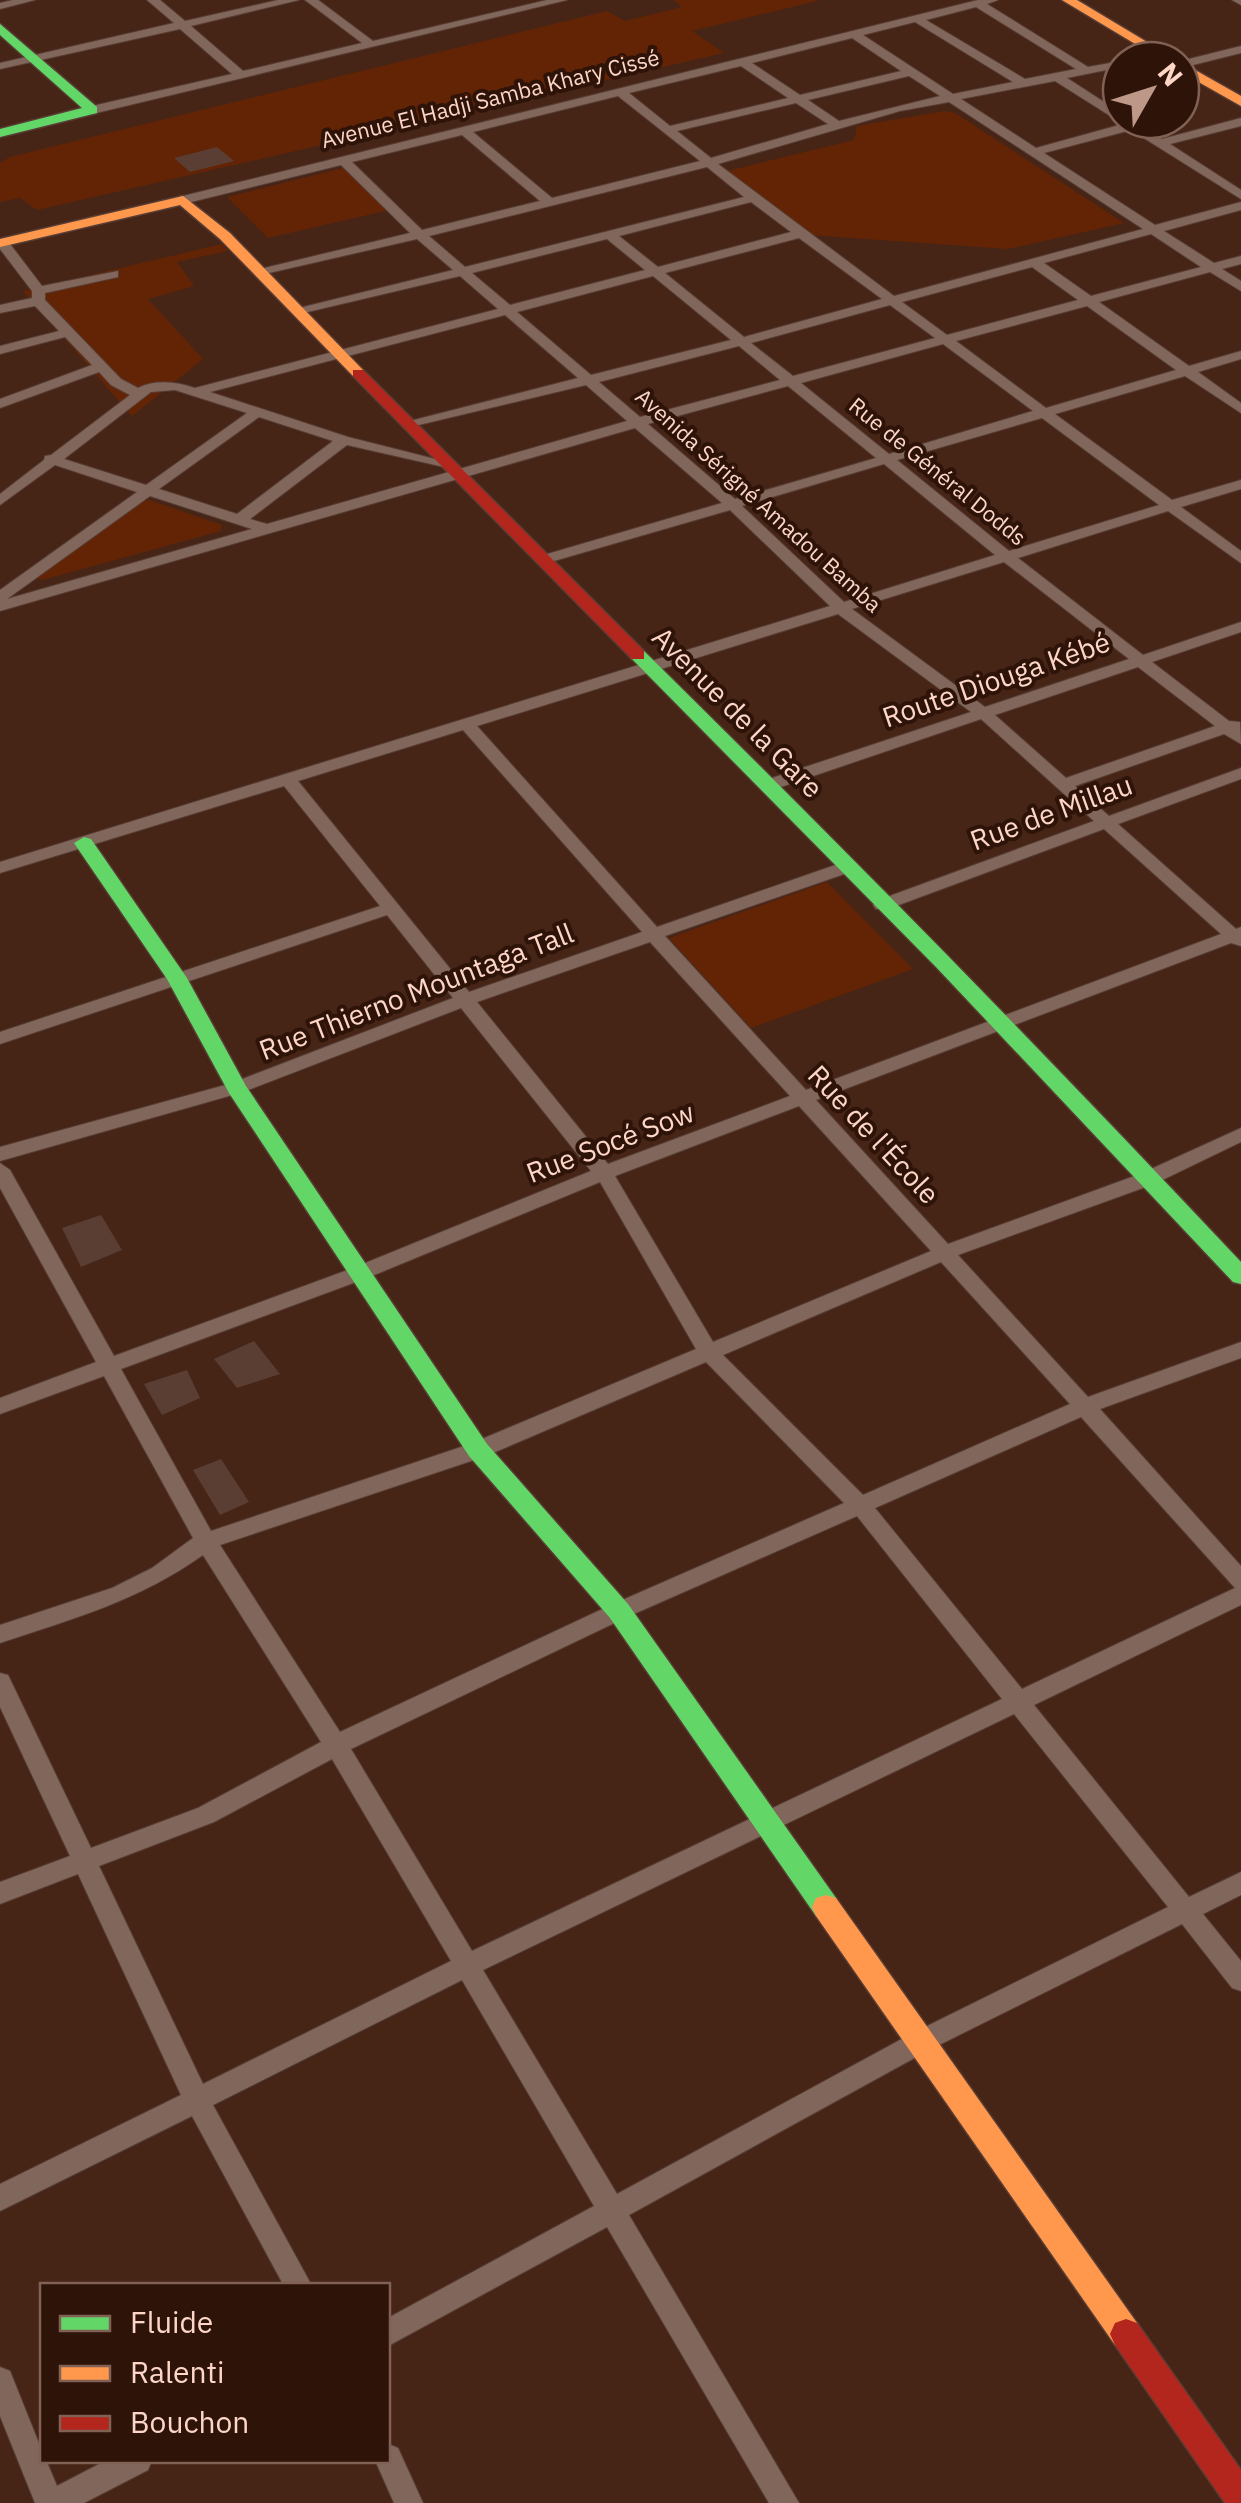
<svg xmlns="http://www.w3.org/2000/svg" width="1241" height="2503" viewBox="0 0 1241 2503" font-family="'IBM Plex Sans',sans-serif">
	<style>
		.built { fill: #632406 }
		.building { fill: #5a3e33 }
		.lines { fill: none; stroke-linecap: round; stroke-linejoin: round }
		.street-casing { stroke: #583d34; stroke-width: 2 }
		.fast-casing { stroke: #583d34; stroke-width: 3 }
		.slow-casing { stroke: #583d34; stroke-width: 3 }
		.jam-casing { stroke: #583d34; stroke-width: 3 }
		.street { fill: #81665c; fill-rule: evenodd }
		.fast { fill: #63d668; fill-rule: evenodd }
		.slow { fill: #ff974d; fill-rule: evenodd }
		.jam { fill: #b3261e; fill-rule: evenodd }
		.labels { text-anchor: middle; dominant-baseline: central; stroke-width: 8; stroke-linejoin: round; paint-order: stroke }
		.far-street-label { font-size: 22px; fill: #fdd6c7; stroke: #2e1308 }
		.street-label { font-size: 28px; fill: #fdd6c7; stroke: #2e1308 }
	</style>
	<rect width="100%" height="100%" fill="#462516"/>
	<g class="built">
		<path d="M 673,0 L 821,0 L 692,31 L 724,53 L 37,210 L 20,198 L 0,202 L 0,163 L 10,157 L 607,11 L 625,21 L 682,7 Z"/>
		<path d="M 945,111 L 955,113 L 1124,223 L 1008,249 L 809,235 L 723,172 L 854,140 L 857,126 Z"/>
		<path d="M 351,166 L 398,208 L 268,238 L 227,197 Z"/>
		<path d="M 222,244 L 228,251 L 177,262 L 194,286 L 148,299 L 203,359 L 132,416 L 23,291 Z"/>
		<path d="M 149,500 L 222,525 L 221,531 L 42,580 L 34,577 L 137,502 Z"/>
		<path d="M 827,882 L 913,969 L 751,1028 L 669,938 Z"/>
	</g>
	<g class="building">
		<path d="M 217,147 L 234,161 L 190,172 L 174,158 Z"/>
		<path d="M 101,1215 L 122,1250 L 81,1267 L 62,1228 Z"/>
		<path d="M 254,1341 L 280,1374 L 237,1388 L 214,1359 Z"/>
		<path d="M 187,1370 L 200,1398 L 162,1415 L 144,1384 Z"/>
		<path d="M 221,1459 L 249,1502 L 220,1515 L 193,1470 Z"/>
	</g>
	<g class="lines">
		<g class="street-casing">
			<g id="street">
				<path d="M 13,0 L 35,0 L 0,9 L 0,3 Z"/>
				<path d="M 147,0 L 160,0 L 185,21 L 278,0 L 299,0 L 191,26 L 243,71 L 362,43 L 305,0 L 318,0 L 373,41 L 547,0 L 567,0 L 92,114 L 88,113 L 88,107 L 232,74 L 180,29 L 0,69 L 0,63 L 174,23 Z"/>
				<path d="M 978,0 L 998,0 L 987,4 L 1088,67 L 1121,61 L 1121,67 L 1067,78 L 1121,113 L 1121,120 L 1133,120 L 1162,139 L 1241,118 L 1241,126 L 1170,144 L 1241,190 L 1241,199 L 1131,130 L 1044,153 L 1155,225 L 1241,202 L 1241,210 L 1164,231 L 1214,263 L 1241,256 L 1241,264 L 1222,269 L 1241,281 L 1241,291 L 1210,272 L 1099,302 L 1189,366 L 1241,351 L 1241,359 L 1198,372 L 1241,403 L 1241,413 L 1185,376 L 1055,414 L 1172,500 L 1241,480 L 1241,489 L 1181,507 L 1241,551 L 1241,563 L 1168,511 L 1018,558 L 1143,655 L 1241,622 L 1241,632 L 1152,662 L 1229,721 L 1240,722 L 1241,744 L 1224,734 L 1075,786 L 1109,816 L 1241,768 L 1241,779 L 1118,824 L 1236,929 L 1241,927 L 1241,946 L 1231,943 L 816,1100 L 948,1244 L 1140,1174 L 1241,1128 L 1241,1142 L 1154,1184 L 958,1255 L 1088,1397 L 1241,1342 L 1241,1358 L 1100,1409 L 1241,1566 L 1241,1605 L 1034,1705 L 1189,1897 L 1241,1872 L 1241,1895 L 1203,1914 L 1241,1961 L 1241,1991 L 1232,1988 L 1182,1924 L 929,2050 L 629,2215 L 799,2503 L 769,2503 L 607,2227 L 388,2346 L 388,2318 L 594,2206 L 462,1980 L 213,2105 L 312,2286 L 284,2286 L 192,2116 L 0,2211 L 0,2184 L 181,2095 L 78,1874 L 0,1904 L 0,1882 L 70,1856 L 0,1707 L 0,1673 L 8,1675 L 91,1848 L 198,1808 L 321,1742 L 203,1555 C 138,1601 75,1618 0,1643 L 0,1625 L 112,1588 L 152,1568 L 193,1538 L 104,1376 L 0,1414 L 0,1398 L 96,1362 L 0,1188 L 0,1163 L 10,1170 L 114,1356 L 353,1268 L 591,1171 L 461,1008 L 243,1092 L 0,1161 L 0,1147 L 229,1084 L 453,998 L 387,915 L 0,1044 L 0,1032 L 380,906 L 284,786 L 0,873 L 0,862 L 830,606 L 730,510 L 547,563 L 537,563 L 537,557 L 722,503 L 635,428 L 0,611 L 0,590 L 137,492 L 55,465 L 0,505 L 0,494 L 44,460 L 45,456 L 51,455 L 130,395 L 111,385 L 99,372 L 0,408 L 0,399 L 92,365 L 65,337 L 0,354 L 0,346 L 59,331 L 35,306 L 0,313 L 0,305 L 32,298 L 32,291 L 0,249 L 0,240 L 7,240 L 42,286 L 118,271 L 118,277 L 45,293 L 45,300 L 121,379 L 138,388 C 156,379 177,382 195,388 L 498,309 L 460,276 L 295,315 L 295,309 L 453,270 L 417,239 L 256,276 L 256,270 L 410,233 L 341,165 L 183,204 L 179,203 L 179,197 ZM 976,7 L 1076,69 L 1025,79 L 926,20 ZM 915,22 L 1013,82 L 953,94 L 863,35 ZM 852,38 L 901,71 L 800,95 L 752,63 ZM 741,66 L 788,98 L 670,126 L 629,93 ZM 909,76 L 940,96 L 839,121 L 808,100 ZM 1055,81 L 1123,124 L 1036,148 L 961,99 ZM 618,96 L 700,161 L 552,198 L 473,132 ZM 949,102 L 1143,229 L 894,296 L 718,164 L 900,111 ZM 796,103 L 828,124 L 711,158 L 677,131 ZM 462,135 L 540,201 L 422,230 L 352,162 ZM 707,167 L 744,197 L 465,267 L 429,236 ZM 751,202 L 791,232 L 658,267 L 619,236 ZM 1151,234 L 1201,267 L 1091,296 L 1044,263 ZM 799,238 L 882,299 L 744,337 L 665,273 ZM 607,239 L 645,270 L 510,305 L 472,273 ZM 1032,267 L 1078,300 L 947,335 L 902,302 ZM 653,276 L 731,340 L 591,375 L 517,312 ZM 890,305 L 935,338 L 793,376 L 751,343 ZM 1087,306 L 1176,370 L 1046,408 L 956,341 ZM 505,315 L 578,378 L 406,422 L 406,428 L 586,385 L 627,421 L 267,524 L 250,519 L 347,445 L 444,467 L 451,463 L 348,437 L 210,392 ZM 943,344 L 1033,411 L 889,454 L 801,383 ZM 739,346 L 780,380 L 640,417 L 599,382 ZM 788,386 L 876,458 L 735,499 L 648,424 ZM 175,390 L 247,413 L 146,485 L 64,459 L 151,392 ZM 259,417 L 333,441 L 237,514 L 159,489 ZM 1042,418 L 1159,505 L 1009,551 L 897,460 ZM 884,464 L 995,555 L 844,602 L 742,506 ZM 150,496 L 252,529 L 7,599 ZM 1004,562 L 1129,659 L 985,707 L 852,609 ZM 838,614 L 971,712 L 763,781 L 763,789 L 775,789 L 981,719 L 1094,821 L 876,901 L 873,905 L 876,909 L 888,909 L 1104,829 L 1221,934 L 806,1090 L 665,936 L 853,871 L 856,867 L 853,863 L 841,863 L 657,927 L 477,726 ZM 1138,667 L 1215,726 L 1066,778 L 995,715 ZM 463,730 L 642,932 L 469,992 L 298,781 ZM 650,942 L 790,1096 L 608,1164 L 477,1002 ZM 799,1106 L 931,1251 L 713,1342 L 615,1176 ZM 600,1182 L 696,1349 L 470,1444 L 211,1531 L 121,1369 L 367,1278 ZM 941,1262 L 1070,1404 L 863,1495 L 723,1355 ZM 706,1362 L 844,1503 L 611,1605 L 340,1732 L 220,1545 L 486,1456 ZM 1081,1417 L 1235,1588 L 1022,1689 L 875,1508 ZM 857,1516 L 1002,1699 L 472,1951 L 351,1749 L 627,1617 ZM 1014,1714 L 1168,1907 L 911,2034 L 617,2194 L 483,1970 ZM 332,1759 L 451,1961 L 203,2084 L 99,1866 L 214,1822 Z"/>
				<path d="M 1232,0 L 1241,0 L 1241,5 Z"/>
				<path d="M 1241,46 L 1241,53 L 1181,68 L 1181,61 Z"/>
				<path d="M 1160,51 L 1166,54 L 1164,56 L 1129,60 Z"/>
				<path d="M 0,2367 L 10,2371 L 42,2451 L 42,2460 L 46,2460 L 57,2486 L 107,2460 L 152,2460 L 148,2470 L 84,2503 L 35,2503 L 0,2416 Z"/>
				<path d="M 388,2444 L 398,2448 L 423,2503 L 394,2503 L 375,2460 L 388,2460 Z"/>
			</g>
		</g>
		<g class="fast-casing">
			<g id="fast">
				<path d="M 0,24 L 97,107 L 97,113 L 0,137 L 0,129 L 82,108 L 0,35 Z"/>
				<path d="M 638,650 L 644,651 C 847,851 1046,1054 1241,1262 L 1241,1284 L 1233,1282 L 936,967 L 632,659 L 629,655 Z"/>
				<path d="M 84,837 L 91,839 L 187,978 L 246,1086 L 487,1444 L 628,1604 L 836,1898 L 840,1907 L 836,1916 L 826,1919 L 816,1916 L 610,1618 L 469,1456 L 229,1093 L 167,979 L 74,843 Z"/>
			</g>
		</g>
		<g class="slow-casing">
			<g id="slow">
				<path d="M 1062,0 L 1077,0 L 1177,60 L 1162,60 Z"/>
				<path d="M 1181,62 L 1241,96 L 1241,106 L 1181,72 Z"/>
				<path d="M 183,196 L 230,233 L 363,370 L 363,376 L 353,376 L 220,239 L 180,205 L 0,247 L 0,239 Z"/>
				<path d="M 826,1895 L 836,1898 L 1137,2323 L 1142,2334 L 1137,2345 L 1126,2349 L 1115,2345 L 816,1916 L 812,1907 L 816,1898 Z"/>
			</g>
		</g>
		<g class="jam-casing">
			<g id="jam">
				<path d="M 353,370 L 363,370 L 644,651 L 644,659 L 632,659 L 353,376 Z"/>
				<path d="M 1126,2319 L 1137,2323 L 1241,2470 L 1241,2503 L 1225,2503 L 1115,2345 L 1110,2334 L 1115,2323 Z"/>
			</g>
		</g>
		<use href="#street" class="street"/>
		<use href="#fast" class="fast"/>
		<use href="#slow" class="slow"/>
		<use href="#jam" class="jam"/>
	</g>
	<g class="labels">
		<g class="far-street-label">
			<text transform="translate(490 98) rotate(-14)">Avenue El Hadji Samba Khary Cissé</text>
			<text transform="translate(938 471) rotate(39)">Rue de Général Dodds</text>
			<text transform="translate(759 500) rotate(42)">Avenida Sérigné Amadou Bamba</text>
		</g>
		<g class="street-label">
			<text transform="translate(996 679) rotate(-19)">Route Diouga Kébé</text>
			<text transform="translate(738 712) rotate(45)">Avenue de la Gare</text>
			<text transform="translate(1051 812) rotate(-20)">Rue de Millau</text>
			<text transform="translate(416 991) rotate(-21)">Rue Thierno Mountaga Tall</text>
			<text transform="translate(874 1134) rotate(47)">Rue de l'École</text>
			<text transform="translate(610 1142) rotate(-21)">Rue Socé Sow</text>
		</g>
	</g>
	<rect x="40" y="2283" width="350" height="180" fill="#2e1308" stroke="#816154" stroke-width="2.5"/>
	<rect x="60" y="2316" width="50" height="15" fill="#63d668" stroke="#816154" stroke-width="2.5"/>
	<text x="130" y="2333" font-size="30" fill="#fdd6c7">Fluide</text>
	<rect x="60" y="2366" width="50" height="15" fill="#ff974d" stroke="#816154" stroke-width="2.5"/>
	<text x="130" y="2383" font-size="30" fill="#fdd6c7">Ralenti</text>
	<rect x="60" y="2416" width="50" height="15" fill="#b3261e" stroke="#816154" stroke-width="2.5"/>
	<text x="130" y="2433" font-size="30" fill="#fdd6c7">Bouchon</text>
	<g transform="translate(1151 90) rotate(51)"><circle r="48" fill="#2e1308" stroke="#816154" stroke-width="2.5"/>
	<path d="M0-8L18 38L0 25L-18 38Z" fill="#bd9889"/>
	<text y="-15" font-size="28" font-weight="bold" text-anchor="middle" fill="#fdd6c7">N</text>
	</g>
</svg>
